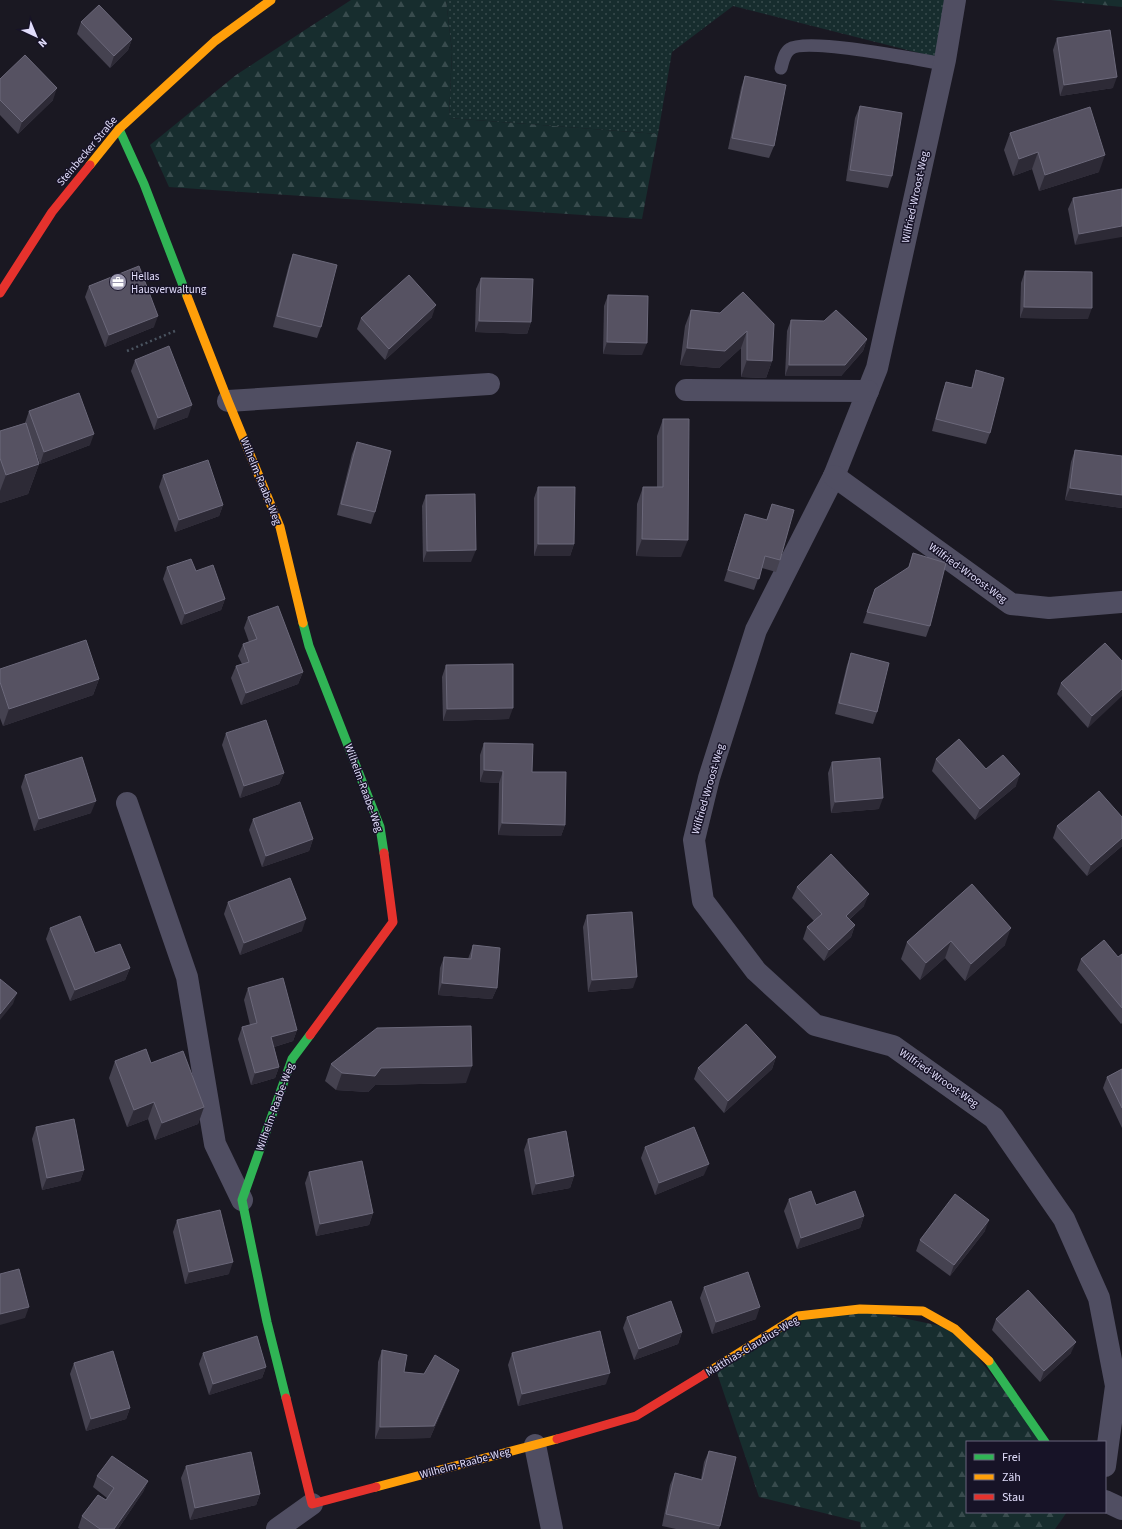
<svg xmlns="http://www.w3.org/2000/svg" width="1122" height="1529" viewBox="0 0 1122 1529" font-family="'Source Sans 3',sans-serif">
	<style>
		.grass { fill: url(#grass-dots) }
		.forest { fill: url(#forest-firs) }
		.lines { fill: none; stroke-linecap: round; stroke-linejoin: round }
		.path { stroke: #4a5460; stroke-width: 2.5; stroke-dasharray: 2 3; stroke-linecap: butt }
		.lane { stroke: #504e62; stroke-width: 13 }
		.street { stroke: #504e62; stroke-width: 22 }
		.fast { stroke: #30b455; stroke-width: 9 }
		.slow { stroke: #ff9f0a; stroke-width: 9 }
		.jam { stroke: #e5322d; stroke-width: 9 }
		.wall { fill: #454250 }
		.shaded-wall { fill: #2d2a36 }
		.building { fill: #565262; stroke: #6b687a }
		.labels { text-anchor: middle; dominant-baseline: central; stroke-width: 3; stroke-linejoin: round; paint-order: stroke }
		.street-label { font-size: 11px; fill: #e1ddfb; stroke: #171327 }
		.poi-label { font-size: 11px; fill: #e1ddfb; stroke: #171327; text-anchor: start }
	</style>
	<defs>
		<pattern id="grass-dots" width="8" height="8" patternUnits="userSpaceOnUse"><rect width="8" height="8" fill="#172d2e"/><path d="M2 2h.1M6 6h.1" fill="none" stroke="#384b4d" stroke-width="1.8" stroke-linecap="round"/></pattern>
		<pattern id="forest-firs" width="22" height="20" patternUnits="userSpaceOnUse"><rect width="22" height="20" fill="#172d2e"/><path d="M5 1l3.5 6h-7zM16 11l3.5 6h-7z" fill="#384b4d"/></pattern>
	</defs>
	<rect width="100%" height="100%" fill="#1a1822"/>
	<path class="grass" d="M 446,0 L 945,0 L 935,57 L 733,6 L 672,52 L 658,134 L 449,118 L 452,51 Z"/>
	<g class="forest">
		<path d="M 351,0 L 446,0 L 452,51 L 449,118 L 658,134 L 642,219 L 169,187 L 150,145 L 236,75 Z"/>
		<path d="M 1051,0 L 1122,0 L 1122,7 Z"/>
		<path d="M 860,1309 L 955,1329 L 1045,1442 L 967,1442 L 967,1512 L 1067,1512 L 1055,1529 L 861,1529 L 860,1522 L 759,1497 L 715,1367 L 798,1316 Z"/>
	</g>
	<g class="lines">
		<path class="path" d="M 127,351 L 175,331"/>
		<path class="lane" d="M 781,68 C 783,61 784,53 790,49 C 806,37 920,60 944,64"/>
		<g class="street">
			<path d="M 955,0 L 945,60 L 877,368 L 834,476 L 756,630 L 709,778 L 694,840 L 703,901 L 756,971 L 815,1025 L 893,1046 L 994,1118 L 1064,1219 L 1099,1298 L 1116,1386 L 1105,1466"/>
			<path d="M 686,390 L 868,391"/>
			<path d="M 228,401 L 489,384"/>
			<path d="M 834,476 L 1011,604 L 1049,608 L 1122,602"/>
			<path d="M 127,803 L 187,977 L 215,1144 L 242,1200"/>
			<path d="M 535,1445 L 552,1529"/>
			<path d="M 1105,1501 L 1122,1509"/>
			<path d="M 277,1529 L 312,1504"/>
		</g>
		<g class="fast">
			<path d="M 119,129 L 144,184 L 187,296"/>
			<path d="M 303,623 L 309,646 L 380,827 L 384,853"/>
			<path d="M 989,1361 L 1045,1442"/>
			<path d="M 286,1398 L 267,1322 L 242,1200 L 292,1059 L 310,1035"/>
		</g>
		<g class="slow">
			<path d="M 90,165 L 119,129 L 215,41 L 271,0"/>
			<path d="M 187,296 L 228,401 L 280,527 L 303,623"/>
			<path d="M 705,1374 L 798,1316 L 860,1309 L 923,1311 L 955,1329 L 989,1361"/>
			<path d="M 376,1487 L 557,1439"/>
		</g>
		<g class="jam">
			<path d="M 0,293 L 52,212 L 90,165"/>
			<path d="M 310,1035 L 393,922 L 384,853"/>
			<path d="M 286,1398 L 312,1504 L 376,1487"/>
			<path d="M 557,1439 L 636,1416 L 705,1374"/>
		</g>
	</g>
	<g class="wall">
		<path d="M 81,22 L 132,39 L 128,50 L 110,68 L 77,34 Z"/>
		<path d="M 1057,38 L 1113,88 L 1060,96 L 1053,50 Z"/>
		<path d="M 745,76 L 774,146 L 769,158 L 728,149 L 741,88 Z"/>
		<path d="M 0,79 L 53,100 L 18,134 L 0,115 Z"/>
		<path d="M 860,106 L 892,176 L 888,188 L 846,181 L 855,118 Z"/>
		<path d="M 1010,133 L 1099,172 L 1039,191 L 1032,169 L 1013,176 L 1004,150 Z"/>
		<path d="M 1122,189 L 1075,245 L 1068,209 L 1073,198 Z"/>
		<path d="M 293,254 L 321,327 L 317,338 L 273,327 L 289,265 Z"/>
		<path d="M 1025,271 L 1088,319 L 1020,318 L 1021,283 Z"/>
		<path d="M 481,278 L 531,322 L 527,334 L 475,332 L 476,289 Z"/>
		<path d="M 89,286 L 154,327 L 105,347 L 85,297 Z"/>
		<path d="M 743,292 L 772,361 L 766,378 L 741,377 L 741,348 L 719,368 L 680,365 L 685,326 L 691,310 L 720,313 Z"/>
		<path d="M 608,295 L 642,355 L 603,354 L 604,306 Z"/>
		<path d="M 432,317 L 385,360 L 357,329 L 361,318 Z"/>
		<path d="M 791,320 L 867,339 L 863,351 L 841,376 L 785,376 L 787,331 Z"/>
		<path d="M 135,360 L 188,417 L 154,430 L 131,371 Z"/>
		<path d="M 976,370 L 990,433 L 986,444 L 932,431 L 942,393 L 946,382 L 971,388 Z"/>
		<path d="M 29,411 L 90,445 L 40,464 L 34,447 L 39,464 L 28,494 L 0,503 L 0,431 L 25,423 Z"/>
		<path d="M 663,419 L 681,557 L 636,556 L 637,504 L 643,487 L 657,487 L 657,436 Z"/>
		<path d="M 357,442 L 375,512 L 371,524 L 337,515 L 352,454 Z"/>
		<path d="M 1075,450 L 1122,456 L 1122,508 L 1065,500 L 1071,462 Z"/>
		<path d="M 163,475 L 223,505 L 219,516 L 175,532 L 159,487 Z"/>
		<path d="M 538,487 L 574,544 L 570,556 L 534,556 L 534,498 Z"/>
		<path d="M 426,495 L 471,562 L 423,562 L 422,506 Z"/>
		<path d="M 772,504 L 780,560 L 776,572 L 762,568 L 754,590 L 724,581 L 741,526 L 745,514 L 766,520 Z"/>
		<path d="M 913,553 L 930,626 L 926,637 L 863,623 L 875,589 L 908,568 Z"/>
		<path d="M 167,567 L 196,571 L 225,599 L 221,610 L 181,625 L 163,579 Z"/>
		<path d="M 248,617 L 303,672 L 298,684 L 241,705 L 231,678 L 236,666 L 242,664 L 238,656 L 243,644 L 249,642 L 244,628 Z"/>
		<path d="M 851,653 L 877,712 L 873,724 L 835,714 L 847,665 Z"/>
		<path d="M 1122,661 L 1088,728 L 1057,694 L 1061,683 Z"/>
		<path d="M 446,665 L 509,719 L 443,721 L 442,677 Z"/>
		<path d="M 0,669 L 99,679 L 93,695 L 3,726 L 0,718 Z"/>
		<path d="M 226,733 L 284,773 L 279,784 L 240,798 L 222,745 Z"/>
		<path d="M 484,743 L 532,772 L 565,825 L 561,836 L 498,835 L 499,783 L 480,782 L 480,755 Z"/>
		<path d="M 936,759 L 986,769 L 1016,786 L 975,820 L 932,771 Z"/>
		<path d="M 832,762 L 879,809 L 831,813 L 828,773 Z"/>
		<path d="M 25,775 L 91,813 L 34,831 L 21,787 Z"/>
		<path d="M 1122,817 L 1122,846 L 1087,876 L 1053,838 L 1057,826 Z"/>
		<path d="M 253,819 L 313,839 L 309,851 L 262,867 L 249,830 Z"/>
		<path d="M 972,884 L 1005,945 L 965,981 L 945,958 L 920,980 L 901,959 L 907,942 Z"/>
		<path d="M 797,887 L 864,906 L 849,920 L 855,925 L 851,937 L 824,961 L 803,939 L 807,927 L 814,921 L 792,898 Z"/>
		<path d="M 228,902 L 302,931 L 240,955 L 224,914 Z"/>
		<path d="M 587,915 L 633,988 L 588,992 L 583,927 Z"/>
		<path d="M 50,928 L 95,953 L 130,968 L 125,980 L 70,1001 L 46,939 Z"/>
		<path d="M 473,945 L 497,988 L 492,999 L 438,995 L 440,968 L 444,957 L 468,959 Z"/>
		<path d="M 1122,954 L 1122,1023 L 1121,1024 L 1077,970 L 1081,959 L 1118,957 Z"/>
		<path d="M 248,988 L 297,1030 L 293,1041 L 274,1047 L 279,1067 L 275,1078 L 251,1085 L 238,1039 L 242,1027 L 250,1025 L 244,1000 Z"/>
		<path d="M 776,1057 L 772,1069 L 724,1113 L 694,1079 L 698,1068 Z"/>
		<path d="M 115,1061 L 204,1107 L 198,1124 L 155,1140 L 148,1119 L 127,1127 L 109,1078 Z"/>
		<path d="M 331,1064 L 466,1083 L 375,1085 L 368,1092 L 336,1090 L 325,1081 Z"/>
		<path d="M 1122,1069 L 1122,1128 L 1103,1088 L 1107,1077 Z"/>
		<path d="M 36,1127 L 84,1170 L 80,1181 L 42,1190 L 32,1139 Z"/>
		<path d="M 528,1139 L 574,1176 L 570,1188 L 532,1195 L 524,1150 Z"/>
		<path d="M 645,1147 L 704,1175 L 655,1195 L 641,1158 Z"/>
		<path d="M 309,1172 L 373,1213 L 369,1225 L 316,1236 L 305,1183 Z"/>
		<path d="M 789,1199 L 816,1205 L 864,1216 L 860,1228 L 797,1249 L 784,1211 Z"/>
		<path d="M 177,1220 L 229,1274 L 185,1284 L 173,1232 Z"/>
		<path d="M 985,1231 L 950,1276 L 916,1251 L 920,1240 Z"/>
		<path d="M 704,1287 L 756,1319 L 712,1334 L 700,1298 Z"/>
		<path d="M 627,1317 L 682,1332 L 678,1344 L 634,1360 L 623,1328 Z"/>
		<path d="M 996,1319 L 1071,1353 L 1040,1382 L 992,1330 Z"/>
		<path d="M 382,1350 L 404,1372 L 424,1374 L 459,1370 L 455,1381 L 430,1438 L 375,1439 L 378,1362 Z"/>
		<path d="M 203,1353 L 266,1367 L 262,1378 L 209,1395 L 199,1364 Z"/>
		<path d="M 512,1353 L 606,1384 L 518,1406 L 508,1365 Z"/>
		<path d="M 74,1363 L 130,1408 L 126,1419 L 86,1431 L 70,1374 Z"/>
		<path d="M 709,1451 L 720,1526 L 719,1529 L 676,1529 L 662,1526 L 670,1485 L 675,1473 L 701,1479 L 704,1462 Z"/>
		<path d="M 186,1466 L 260,1494 L 256,1505 L 190,1520 L 181,1478 Z"/>
		<path d="M 97,1476 L 148,1481 L 143,1492 L 118,1529 L 80,1529 L 78,1528 L 82,1516 L 106,1500 L 107,1498 L 93,1487 Z"/>
	</g>
	<g class="shaded-wall">
		<path d="M 132,39 L 128,50 L 110,68 L 114,56 Z"/>
		<path d="M 1117,77 L 1113,88 L 1060,96 L 1064,85 Z"/>
		<path d="M 57,88 L 53,100 L 18,134 L 22,122 Z"/>
		<path d="M 1038,152 L 1032,169 L 1013,176 L 1019,159 Z"/>
		<path d="M 1105,155 L 1099,172 L 1039,191 L 1045,175 Z"/>
		<path d="M 1122,226 L 1122,237 L 1075,245 L 1079,234 Z"/>
		<path d="M 436,305 L 432,317 L 385,360 L 389,349 Z"/>
		<path d="M 1024,307 L 1092,308 L 1088,319 L 1020,318 Z"/>
		<path d="M 158,316 L 154,327 L 105,347 L 109,335 Z"/>
		<path d="M 479,321 L 531,322 L 527,334 L 475,332 Z"/>
		<path d="M 747,331 L 741,348 L 719,368 L 680,365 L 687,348 Z"/>
		<path d="M 867,339 L 863,351 L 841,376 L 785,376 L 789,365 Z"/>
		<path d="M 607,342 L 647,343 L 642,355 L 603,354 Z"/>
		<path d="M 747,360 L 772,361 L 766,378 L 741,377 Z"/>
		<path d="M 192,405 L 188,417 L 154,430 L 158,418 Z"/>
		<path d="M 94,434 L 90,445 L 40,464 L 44,452 Z"/>
		<path d="M 39,464 L 28,494 L 0,503 L 0,491 L 6,475 Z"/>
		<path d="M 1070,488 L 1122,495 L 1122,508 L 1065,500 Z"/>
		<path d="M 223,505 L 219,516 L 175,532 L 179,520 Z"/>
		<path d="M 642,539 L 688,540 L 681,557 L 636,556 Z"/>
		<path d="M 538,544 L 574,544 L 570,556 L 534,556 Z"/>
		<path d="M 476,550 L 471,562 L 423,562 L 427,551 Z"/>
		<path d="M 225,599 L 221,610 L 181,625 L 185,614 Z"/>
		<path d="M 303,672 L 298,684 L 241,705 L 246,693 Z"/>
		<path d="M 99,679 L 93,695 L 3,726 L 9,709 Z"/>
		<path d="M 1122,689 L 1122,696 L 1088,728 L 1092,716 Z"/>
		<path d="M 513,708 L 509,719 L 443,721 L 447,709 Z"/>
		<path d="M 484,770 L 503,771 L 499,783 L 480,782 Z"/>
		<path d="M 284,773 L 279,784 L 240,798 L 244,786 Z"/>
		<path d="M 1020,774 L 1016,786 L 975,820 L 980,809 Z"/>
		<path d="M 883,798 L 879,809 L 831,813 L 835,802 Z"/>
		<path d="M 96,801 L 91,813 L 34,831 L 39,819 Z"/>
		<path d="M 502,823 L 565,825 L 561,836 L 498,835 Z"/>
		<path d="M 1122,838 L 1122,846 L 1087,876 L 1091,865 Z"/>
		<path d="M 313,839 L 309,851 L 262,867 L 266,856 Z"/>
		<path d="M 869,894 L 864,906 L 841,927 L 846,916 Z"/>
		<path d="M 306,919 L 302,931 L 240,955 L 244,943 Z"/>
		<path d="M 855,925 L 851,937 L 824,961 L 829,950 Z"/>
		<path d="M 1011,928 L 1005,945 L 965,981 L 971,964 Z"/>
		<path d="M 951,941 L 945,958 L 920,980 L 926,963 Z"/>
		<path d="M 130,968 L 125,980 L 70,1001 L 75,990 Z"/>
		<path d="M 637,977 L 633,988 L 588,992 L 592,980 Z"/>
		<path d="M 442,983 L 497,988 L 492,999 L 438,995 Z"/>
		<path d="M 17,993 L 13,1004 L 0,1020 L 0,1014 Z"/>
		<path d="M 297,1030 L 293,1041 L 267,1049 L 271,1037 Z"/>
		<path d="M 776,1057 L 772,1069 L 724,1113 L 728,1101 Z"/>
		<path d="M 472,1066 L 466,1083 L 375,1085 L 368,1092 L 336,1090 L 342,1073 L 381,1068 Z"/>
		<path d="M 279,1067 L 275,1078 L 251,1085 L 255,1073 Z"/>
		<path d="M 154,1102 L 148,1119 L 127,1127 L 134,1110 Z"/>
		<path d="M 204,1107 L 198,1124 L 155,1140 L 162,1123 Z"/>
		<path d="M 709,1164 L 704,1175 L 655,1195 L 659,1183 Z"/>
		<path d="M 84,1170 L 80,1181 L 42,1190 L 47,1178 Z"/>
		<path d="M 574,1176 L 570,1188 L 532,1195 L 536,1184 Z"/>
		<path d="M 373,1213 L 369,1225 L 316,1236 L 320,1224 Z"/>
		<path d="M 864,1216 L 860,1228 L 797,1249 L 801,1238 Z"/>
		<path d="M 989,1220 L 985,1231 L 950,1276 L 954,1265 Z"/>
		<path d="M 233,1262 L 229,1274 L 185,1284 L 189,1272 Z"/>
		<path d="M 29,1307 L 25,1318 L 0,1325 L 0,1314 Z"/>
		<path d="M 760,1307 L 756,1319 L 712,1334 L 716,1322 Z"/>
		<path d="M 682,1332 L 678,1344 L 634,1360 L 639,1349 Z"/>
		<path d="M 1076,1342 L 1071,1353 L 1040,1382 L 1044,1371 Z"/>
		<path d="M 266,1367 L 262,1378 L 209,1395 L 213,1384 Z"/>
		<path d="M 459,1370 L 455,1381 L 430,1438 L 375,1439 L 380,1427 Z"/>
		<path d="M 610,1373 L 606,1384 L 518,1406 L 522,1394 Z"/>
		<path d="M 130,1408 L 126,1419 L 86,1431 L 91,1419 Z"/>
		<path d="M 148,1481 L 143,1492 L 118,1529 L 114,1529 Z"/>
		<path d="M 260,1494 L 256,1505 L 190,1520 L 195,1508 Z"/>
	</g>
	<g class="building">
		<path d="M 99,5 L 132,39 L 114,56 L 81,22 Z"/>
		<path d="M 1110,30 L 1117,77 L 1064,85 L 1057,38 Z"/>
		<path d="M 25,55 L 57,88 L 22,122 L 0,100 L 0,79 Z"/>
		<path d="M 745,76 L 786,85 L 774,146 L 732,138 Z"/>
		<path d="M 860,106 L 902,113 L 892,176 L 850,170 Z"/>
		<path d="M 1090,107 L 1105,155 L 1045,175 L 1038,152 L 1019,159 L 1010,133 Z"/>
		<path d="M 1122,189 L 1122,226 L 1079,234 L 1073,198 Z"/>
		<path d="M 293,254 L 337,265 L 321,327 L 277,316 Z"/>
		<path d="M 139,266 L 158,316 L 109,335 L 89,286 Z"/>
		<path d="M 1025,271 L 1092,272 L 1092,308 L 1024,307 Z"/>
		<path d="M 409,275 L 436,305 L 389,349 L 361,318 Z"/>
		<path d="M 481,278 L 533,279 L 531,322 L 479,321 Z"/>
		<path d="M 743,292 L 774,324 L 772,361 L 747,360 L 747,331 L 725,351 L 687,348 L 691,310 L 720,313 Z"/>
		<path d="M 608,295 L 648,296 L 647,343 L 607,342 Z"/>
		<path d="M 836,310 L 867,339 L 845,365 L 789,365 L 791,320 L 824,321 Z"/>
		<path d="M 169,346 L 192,405 L 158,418 L 135,360 Z"/>
		<path d="M 976,370 L 1004,378 L 990,433 L 936,419 L 946,382 L 972,388 Z"/>
		<path d="M 79,393 L 94,434 L 44,452 L 29,411 Z"/>
		<path d="M 663,419 L 689,419 L 688,540 L 642,539 L 643,487 L 663,487 Z"/>
		<path d="M 26,423 L 39,464 L 6,475 L 0,458 L 0,431 Z"/>
		<path d="M 357,442 L 391,451 L 375,512 L 341,504 Z"/>
		<path d="M 1075,450 L 1122,456 L 1122,495 L 1070,488 Z"/>
		<path d="M 208,460 L 223,505 L 179,520 L 163,475 Z"/>
		<path d="M 538,487 L 575,487 L 574,544 L 538,544 Z"/>
		<path d="M 475,494 L 476,550 L 427,551 L 426,495 Z"/>
		<path d="M 772,504 L 794,510 L 780,560 L 765,556 L 759,579 L 728,570 L 745,514 L 767,520 Z"/>
		<path d="M 913,553 L 946,563 L 930,626 L 867,612 L 875,589 L 909,567 Z"/>
		<path d="M 191,559 L 196,571 L 213,565 L 225,599 L 185,614 L 167,567 Z"/>
		<path d="M 278,606 L 303,672 L 246,693 L 236,666 L 249,662 L 243,644 L 257,639 L 248,617 Z"/>
		<path d="M 86,640 L 99,679 L 9,709 L 0,682 L 0,669 Z"/>
		<path d="M 1105,643 L 1122,661 L 1122,689 L 1092,716 L 1061,683 Z"/>
		<path d="M 851,653 L 889,663 L 877,712 L 839,703 Z"/>
		<path d="M 513,664 L 513,708 L 447,709 L 446,665 Z"/>
		<path d="M 266,720 L 284,773 L 244,786 L 226,733 Z"/>
		<path d="M 959,739 L 986,769 L 1003,755 L 1020,774 L 980,809 L 936,759 Z"/>
		<path d="M 484,743 L 533,744 L 532,772 L 566,772 L 565,825 L 502,823 L 503,771 L 484,770 Z"/>
		<path d="M 82,757 L 96,801 L 39,819 L 25,775 Z"/>
		<path d="M 880,758 L 883,798 L 835,802 L 832,762 Z"/>
		<path d="M 1099,791 L 1122,817 L 1122,838 L 1091,865 L 1057,826 Z"/>
		<path d="M 300,802 L 313,839 L 266,856 L 253,819 Z"/>
		<path d="M 831,854 L 869,894 L 846,916 L 855,925 L 829,950 L 807,927 L 822,914 L 797,887 Z"/>
		<path d="M 290,878 L 306,919 L 244,943 L 228,902 Z"/>
		<path d="M 972,884 L 1011,928 L 971,964 L 951,941 L 926,963 L 907,942 Z"/>
		<path d="M 632,912 L 637,977 L 592,980 L 587,915 Z"/>
		<path d="M 80,916 L 95,953 L 120,944 L 130,968 L 75,990 L 50,928 Z"/>
		<path d="M 1104,940 L 1118,957 L 1122,954 L 1122,1008 L 1081,959 Z"/>
		<path d="M 473,945 L 500,948 L 497,988 L 442,983 L 444,957 L 471,959 Z"/>
		<path d="M 283,978 L 297,1030 L 271,1037 L 279,1067 L 255,1073 L 242,1027 L 257,1023 L 248,988 Z"/>
		<path d="M 0,979 L 17,993 L 0,1014 Z"/>
		<path d="M 746,1024 L 776,1057 L 728,1101 L 698,1068 Z"/>
		<path d="M 471,1026 L 472,1066 L 381,1068 L 375,1076 L 342,1073 L 331,1064 L 377,1028 Z"/>
		<path d="M 146,1049 L 151,1063 L 183,1051 L 204,1107 L 162,1123 L 154,1102 L 134,1110 L 115,1061 Z"/>
		<path d="M 1122,1069 L 1122,1108 L 1107,1077 Z"/>
		<path d="M 74,1119 L 84,1170 L 47,1178 L 36,1127 Z"/>
		<path d="M 694,1127 L 709,1164 L 659,1183 L 645,1147 Z"/>
		<path d="M 566,1131 L 574,1176 L 536,1184 L 528,1139 Z"/>
		<path d="M 362,1161 L 373,1213 L 320,1224 L 309,1172 Z"/>
		<path d="M 811,1191 L 816,1205 L 855,1191 L 864,1216 L 801,1238 L 789,1199 Z"/>
		<path d="M 955,1194 L 989,1220 L 954,1265 L 920,1240 Z"/>
		<path d="M 220,1210 L 233,1262 L 189,1272 L 177,1220 Z"/>
		<path d="M 19,1269 L 29,1307 L 0,1314 L 0,1274 Z"/>
		<path d="M 748,1272 L 760,1307 L 716,1322 L 704,1287 Z"/>
		<path d="M 1028,1290 L 1076,1342 L 1044,1371 L 996,1319 Z"/>
		<path d="M 671,1301 L 682,1332 L 639,1349 L 627,1317 Z"/>
		<path d="M 600,1331 L 610,1373 L 522,1394 L 512,1353 Z"/>
		<path d="M 257,1336 L 266,1367 L 213,1384 L 203,1353 Z"/>
		<path d="M 382,1350 L 407,1355 L 404,1372 L 424,1374 L 435,1355 L 459,1370 L 434,1426 L 380,1427 Z"/>
		<path d="M 113,1351 L 130,1408 L 91,1419 L 74,1363 Z"/>
		<path d="M 709,1451 L 736,1457 L 720,1526 L 666,1514 L 675,1473 L 702,1480 Z"/>
		<path d="M 251,1452 L 260,1494 L 195,1508 L 186,1466 Z"/>
		<path d="M 112,1456 L 148,1481 L 114,1529 L 100,1529 L 82,1516 L 98,1495 L 106,1500 L 114,1488 L 97,1476 Z"/>
	</g>
	<defs>
		<g id="office-disc" transform="scale(0.9)"><circle r="9.5" fill="#9b98af" stroke="#171327"/><path d="M-6-3h4V-5.5h4V-3h4V5H-6ZM-1-4.5V-3h2v-1.5ZM-6 0V1H6V0Z" fill="#fff"/></g>
	</defs>
	<g fill-rule="evenodd">
		<use href="#office-disc" x="118" y="282"/>
	</g>
	<g class="labels">
		<g class="street-label">
			<text transform="translate(87 151) rotate(-50)">Steinbecker Straße</text>
			<text transform="translate(915 197) rotate(-78)">Wilfried-Wroost-Weg</text>
			<text transform="translate(261 481) rotate(68)">Wilhelm-Raabe-Weg</text>
			<text transform="translate(968 573) rotate(36)">Wilfried-Wroost-Weg</text>
			<text transform="translate(364 788) rotate(70)">Wilhelm-Raabe-Weg</text>
			<text transform="translate(708 789) rotate(-74)">Wilfried-Wroost-Weg</text>
			<text transform="translate(939 1078) rotate(35)">Wilfried-Wroost-Weg</text>
			<text transform="translate(275 1107) rotate(-70)">Wilhelm-Raabe-Weg</text>
			<text transform="translate(752 1346) rotate(-31)">Matthias-Claudius-Weg</text>
			<text transform="translate(465 1463) rotate(-15)">Wilhelm-Raabe-Weg</text>
		</g>
		<g class="poi-label">
			<text x="131" y="276">Hellas<tspan x="131" dy="13">Hausverwaltung</tspan></text>
		</g>
	</g>
	<rect x="966" y="1441" width="140" height="72" fill="#171327" stroke="#68647c"/>
	<rect x="974" y="1454" width="20" height="6" fill="#30b455" stroke="#68647c"/>
	<text x="1002" y="1461" font-size="12" fill="#e1ddfb">Frei</text>
	<rect x="974" y="1474" width="20" height="6" fill="#ff9f0a" stroke="#68647c"/>
	<text x="1002" y="1481" font-size="12" fill="#e1ddfb">Zäh</text>
	<rect x="974" y="1494" width="20" height="6" fill="#e5322d" stroke="#68647c"/>
	<text x="1002" y="1501" font-size="12" fill="#e1ddfb">Stau</text>
	<g transform="translate(36 36) rotate(136)" stroke="#171327" stroke-width="3" paint-order="stroke">
	<path d="M0-3L7 15L0 10L-7 15Z" fill="#e1ddfb"/>
	<text y="-6" font-size="11" font-weight="bold" text-anchor="middle" fill="#e1ddfb">N</text>
	</g>
</svg>
